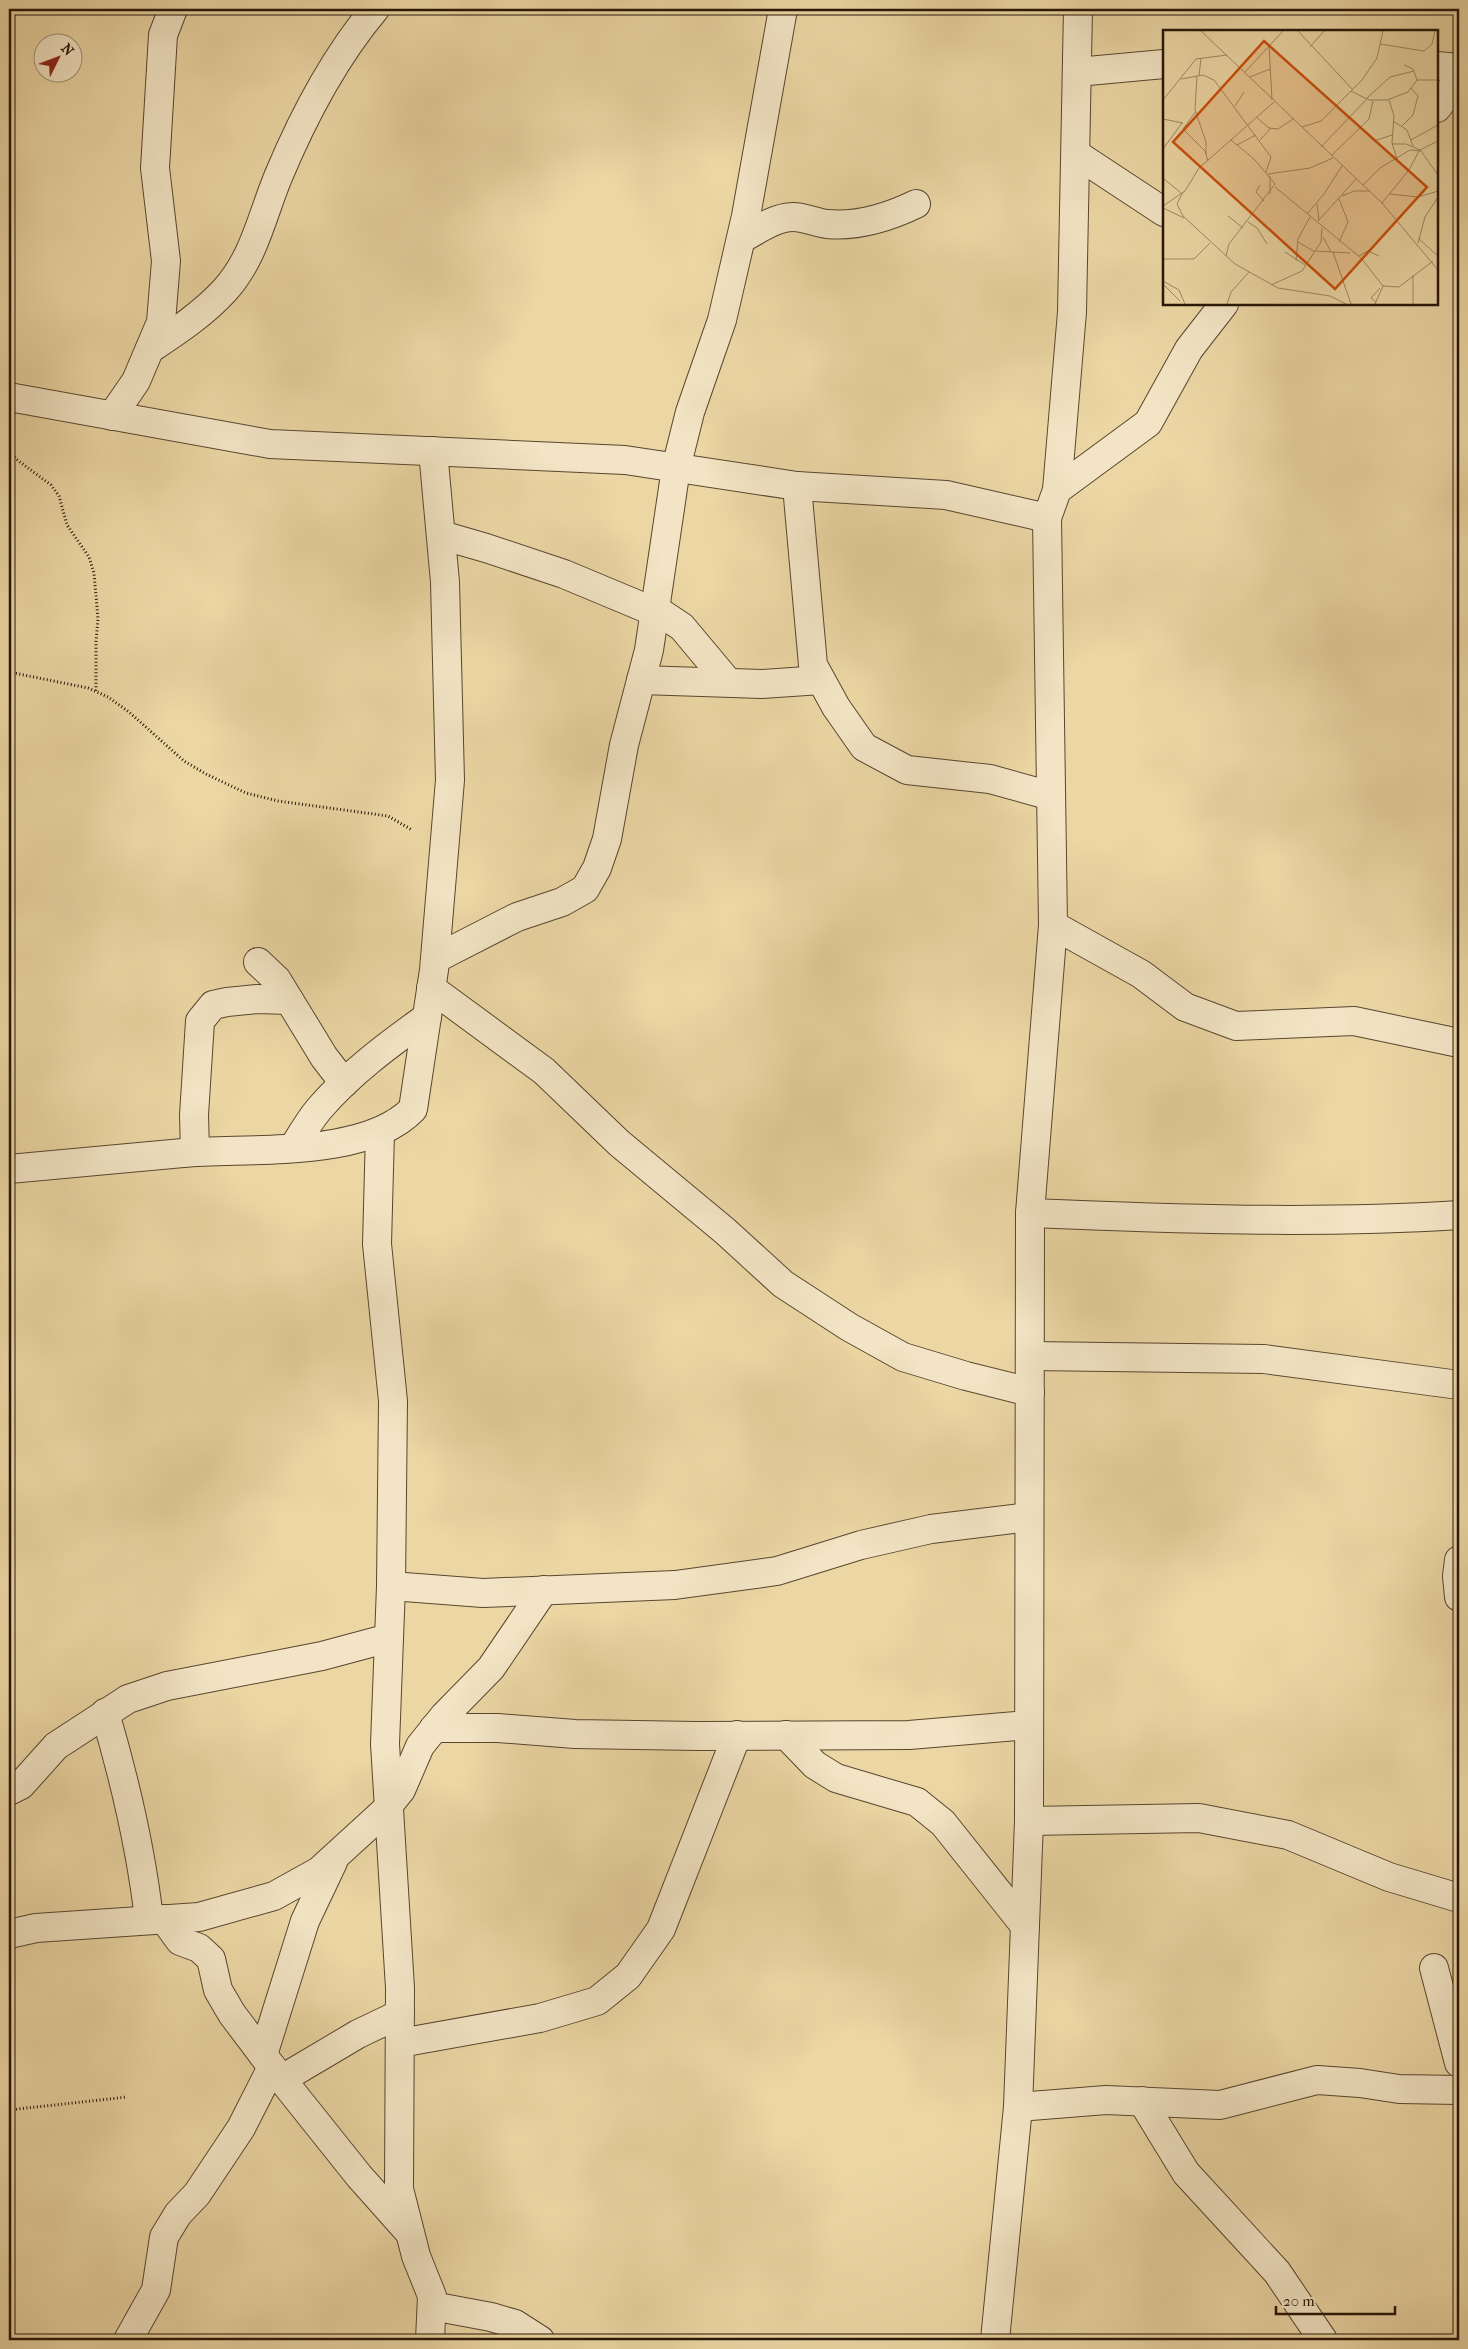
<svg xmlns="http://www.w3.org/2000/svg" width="1468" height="2349" viewBox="0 0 1468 2349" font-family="'IM FELL French Canon',serif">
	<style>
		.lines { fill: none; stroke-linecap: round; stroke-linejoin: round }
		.minor-casing { stroke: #58462f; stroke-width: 30 }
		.path { stroke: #271608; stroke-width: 3; stroke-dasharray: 1 2.5; stroke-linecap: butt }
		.minor { stroke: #f2e4c4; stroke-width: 28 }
		.inset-road { fill: none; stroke: #9d8966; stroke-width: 1 }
		.view { fill: #cb4f0b; fill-opacity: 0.15; stroke: #cb4f0b; stroke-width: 2.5 }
		.inset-edge { fill: none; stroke: #271608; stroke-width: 2.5 }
	</style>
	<rect width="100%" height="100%" fill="#ebd6a4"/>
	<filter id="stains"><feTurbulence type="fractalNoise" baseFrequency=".004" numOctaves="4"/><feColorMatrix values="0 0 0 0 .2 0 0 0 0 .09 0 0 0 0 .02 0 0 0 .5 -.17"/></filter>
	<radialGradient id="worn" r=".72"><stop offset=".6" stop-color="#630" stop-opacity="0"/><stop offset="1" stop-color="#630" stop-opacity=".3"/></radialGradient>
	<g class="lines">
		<g class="minor-casing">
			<g id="minor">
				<path d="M 1437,66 L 1459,68"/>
				<path d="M 1077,72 L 1164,64"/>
				<path d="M 1437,108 L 1459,78"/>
				<path d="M 1076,154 L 1164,212"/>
				<path d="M 741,239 C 756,231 775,217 793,217 C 805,217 816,223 827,224 C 858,227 889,217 916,204"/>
				<path d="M 150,349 C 177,331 203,314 225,290 C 254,258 262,216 278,177 C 303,117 333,59 375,9"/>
				<path d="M 9,397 L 270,444 L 625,460 L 797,486 L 946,495 L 1047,518"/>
				<path d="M 112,416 L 136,381 L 161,322 L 166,261 L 155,168 L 163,35 L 173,9"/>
				<path d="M 797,486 L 813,665 L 836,707 L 864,747 L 907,770 L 990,779 L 1051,796"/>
				<path d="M 1057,490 L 1148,423 L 1189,349 L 1224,304"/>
				<path d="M 441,535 L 486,548 L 564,574 L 655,612"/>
				<path d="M 655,609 L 682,627 L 728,682"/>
				<path d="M 641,680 L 762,684 L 821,680"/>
				<path d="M 1053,925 L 1141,974 L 1185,1007 L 1236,1026 L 1354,1021 L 1459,1043"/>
				<path d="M 435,959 L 517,917 L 562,902 L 585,889 L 597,868 L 607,839 L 624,745 L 649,650 L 676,468 L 690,412 L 722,320 L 746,216 L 783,9"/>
				<path d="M 258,962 L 277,980 L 324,1057 L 344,1083"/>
				<path d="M 431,988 L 544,1071 L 619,1143 L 725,1231 L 783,1284 L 849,1327 L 903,1357 L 966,1376 L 1030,1392"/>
				<path d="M 380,1132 L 377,1244 L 393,1401 L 391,1586 L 385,1744 L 400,1988 L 399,2189 L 416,2256 L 432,2296 L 430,2340"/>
				<path d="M 293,1148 C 301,1135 309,1121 319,1109 C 350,1073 388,1045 427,1017"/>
				<path d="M 195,1152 L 194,1115 L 200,1021 L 213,1005 L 227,1002 L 257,999 L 289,1000"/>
				<path d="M 9,1169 C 67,1164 125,1158 183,1153 C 248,1147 365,1159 413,1109 L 434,970 L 450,780 L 445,582 L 433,451"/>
				<path d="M 1030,1213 C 1173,1219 1316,1224 1459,1215"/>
				<path d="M 1030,1356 L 1264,1359 L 1459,1385"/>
				<path d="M 1459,1560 L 1457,1576 L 1459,1597"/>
				<path d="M 391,1586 L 483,1593 L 675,1585 L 777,1571 L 861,1545 L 931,1529 L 1029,1517"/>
				<path d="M 105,1713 C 125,1781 141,1849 149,1919"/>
				<path d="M 434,1728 L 498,1728 L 575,1734 L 697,1736 L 909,1735 L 1029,1725"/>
				<path d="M 786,1735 L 815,1765 L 836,1778 L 917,1802 L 943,1823 L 1025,1926"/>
				<path d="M 9,1791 L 21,1785 L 56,1746 L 128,1699 L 167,1686 L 322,1656 L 389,1638"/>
				<path d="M 388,1806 L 401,1790 L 420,1746 L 444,1716 L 491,1668 L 544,1590"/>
				<path d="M 1029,1821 L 1199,1818 L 1288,1835 L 1389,1877 L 1459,1898"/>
				<path d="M 164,1919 L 180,1941 L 199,1948 L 211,1959 L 218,1990 L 232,2014 L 272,2067 L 359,2176 L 408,2231"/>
				<path d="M 9,1934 L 36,1928 L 199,1917 L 274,1896 L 319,1871 L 388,1808"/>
				<path d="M 1434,1968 L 1459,2063"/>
				<path d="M 400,2043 L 540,2018 L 597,2001 L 628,1976 L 661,1929 L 737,1735"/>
				<path d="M 263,2055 L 305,1921 L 333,1862"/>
				<path d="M 282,2079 L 358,2034 L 400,2014"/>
				<path d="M 1142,2101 L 1186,2173 L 1277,2272 L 1323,2340"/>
				<path d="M 1018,2107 L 1106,2100 L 1220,2105 L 1317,2080 L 1360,2083 L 1399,2089 L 1459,2090"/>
				<path d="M 432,2306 L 491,2317 L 515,2324 L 540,2340"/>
				<path d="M 128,2340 L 156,2290 L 164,2237 L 178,2214 L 197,2194 L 241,2128 L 272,2067"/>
				<path d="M 995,2340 L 1018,2107 L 1029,1821 L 1030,1213 L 1053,925 L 1047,518 L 1057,490 L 1072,312 L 1078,9"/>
			</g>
		</g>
		<g class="path">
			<path d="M 9,448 L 16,459 L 51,485 L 59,496 L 67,525 L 89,557 L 94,573 L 98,619 L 96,642 L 96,692"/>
			<path d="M 9,672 L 88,688 L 108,697 L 129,712 L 184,761 L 206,774 L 246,793 L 278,801 L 388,816 L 412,830"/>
			<path d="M 9,2110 L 127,2097"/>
		</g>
		<use href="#minor" class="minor"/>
	</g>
	<g transform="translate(1163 30)">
		<rect width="275" height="275" fill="#ebd6a4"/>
		<path class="inset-road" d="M 38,1 L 219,173 L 275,240M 135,1 L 190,60M 217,14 L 261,21 L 269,14 L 272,1M 106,15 L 109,70M 147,17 L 161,1M 241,35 L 250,39 L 254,50 L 275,50M 82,42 L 120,1M 34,46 L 32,80 L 43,112 L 43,124M 36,46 L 38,28M 87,47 L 107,39M 18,49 L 40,45 L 51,50 L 105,123 L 108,127 L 103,142M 188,61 L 206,70 L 224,70 L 245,62 L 254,50M 203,69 L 227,47 L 251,41M 0,70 L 33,29 L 64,25M 226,70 L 231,86 L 229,113 L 234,129M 72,76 L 81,62M 33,81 L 20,99 L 42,121 L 45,131M 93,87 L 106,98 L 115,99 L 130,89M 0,89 L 20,93M 230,91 L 244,100 L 250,116M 239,96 L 250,85 L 255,66 L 248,58M 139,97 L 158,91 L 199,50 L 214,28 L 220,1M 197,97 L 211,111 L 229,105M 97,110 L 108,98M 248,110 L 275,95M 229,114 L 243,114 L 257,120M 74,115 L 93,105M 158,117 L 203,70M 0,119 L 19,93M 255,121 L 275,111M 168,126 L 206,89 L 210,71M 105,144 L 147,138 L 170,128M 107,146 L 107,164M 0,148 L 18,163M 97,155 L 93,162 L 101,171M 200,155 L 217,138 L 247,120 L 258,121 L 275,145M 112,157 L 198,228 L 220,256M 20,162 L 14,174 L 20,186 L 72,234 L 115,258 L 167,266 L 183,274M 226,164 L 255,167 L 275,161M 179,166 L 191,161 L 207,161M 176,169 L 185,192 L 176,212M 219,173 L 246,140 L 256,121M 154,174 L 156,191M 0,176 L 22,161 L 36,138 L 111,72M 0,178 L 21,188M 144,184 L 161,164 L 179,136M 65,186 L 80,198M 156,190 L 193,149M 85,192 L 94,198 L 104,214M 160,207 L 168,222M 255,208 L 275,226M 135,212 L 152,222M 255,213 L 262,187 L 275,167M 153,221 L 187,223M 122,222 L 142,235M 170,222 L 188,274M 63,226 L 66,214 L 112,154 L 92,130 L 68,110M 196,226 L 205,221 L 216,226M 0,229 L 31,229 L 47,213M 133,231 L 135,209 L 147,187M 250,245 L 250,274M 0,251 L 16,260 L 22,274M 0,254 L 17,271M 108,255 L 139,241 L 158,212 L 159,198M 213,272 L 208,268 L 217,258M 64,274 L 68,262 L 86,242M 212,274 L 220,256 L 236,257 L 270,231"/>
		<path class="view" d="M 101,11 L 264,157 L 172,259 L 10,112 Z"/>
		<rect width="275" height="275" class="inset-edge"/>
	</g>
	<rect width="1468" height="2349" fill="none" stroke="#ebd6a4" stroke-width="30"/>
	<rect x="10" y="10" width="1448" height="2329" fill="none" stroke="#271608" stroke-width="2.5"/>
	<rect x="15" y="15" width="1438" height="2319" fill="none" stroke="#271608"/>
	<g transform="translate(58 58) rotate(48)"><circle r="24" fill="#f2e4c4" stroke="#a19279"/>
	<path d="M0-4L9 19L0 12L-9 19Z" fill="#8f2418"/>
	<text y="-8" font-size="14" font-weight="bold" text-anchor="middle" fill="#271608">N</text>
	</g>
	<path d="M1276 2306v8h119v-8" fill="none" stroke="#271608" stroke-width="2.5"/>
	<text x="1283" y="2306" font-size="15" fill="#271608" stroke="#f2e4c4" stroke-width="4" paint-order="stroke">20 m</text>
	<rect width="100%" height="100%" filter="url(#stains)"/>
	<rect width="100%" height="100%" fill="url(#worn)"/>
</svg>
